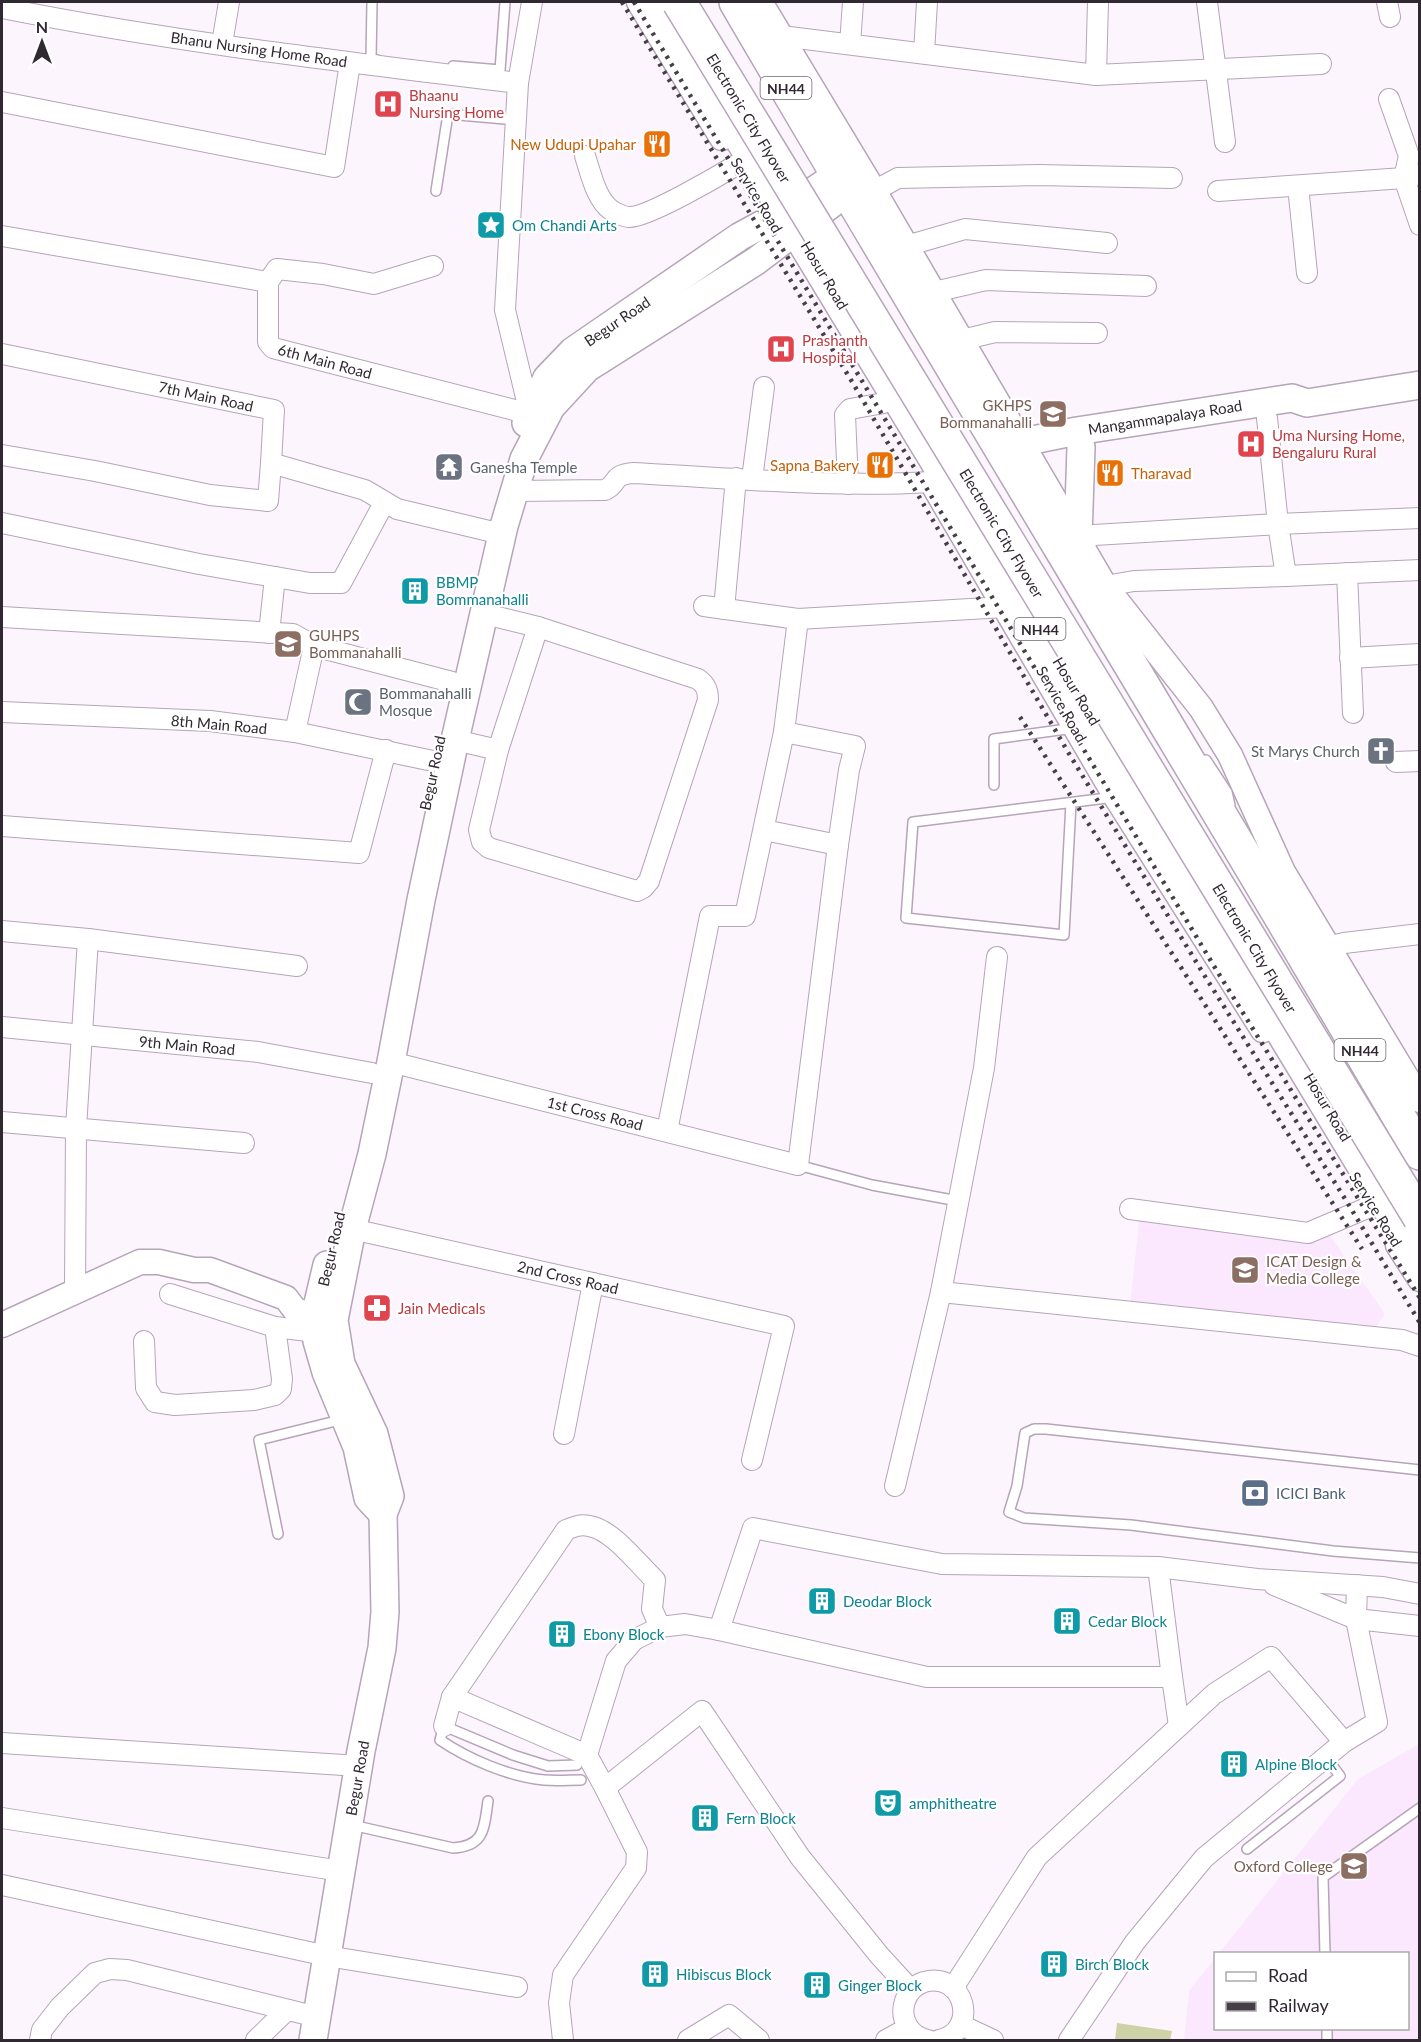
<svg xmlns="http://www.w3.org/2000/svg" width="1421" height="2042" viewBox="0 0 1421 2042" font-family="Lato,sans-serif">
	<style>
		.built { fill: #fbe7fe }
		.green { fill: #cdd3a7 }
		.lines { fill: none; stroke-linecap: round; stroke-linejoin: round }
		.service-casing { stroke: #b6a4b9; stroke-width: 12 }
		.minor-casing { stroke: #b6a4b9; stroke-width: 22 }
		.tertiary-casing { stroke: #b6a4b9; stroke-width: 27 }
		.secondary-casing { stroke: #b6a4b9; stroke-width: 30 }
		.trunk-casing { stroke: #b6a4b9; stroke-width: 36 }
		.service { stroke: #fff; stroke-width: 9 }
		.minor { stroke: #fff; stroke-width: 20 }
		.tertiary { stroke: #fff; stroke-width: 24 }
		.secondary { stroke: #fff; stroke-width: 27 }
		.trunk { stroke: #fff; stroke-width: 33 }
		.rail { stroke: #473f48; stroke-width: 4.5; stroke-dasharray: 3 6; stroke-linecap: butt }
		.motorway-bridge-casing { stroke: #b6a4b9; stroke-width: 36; stroke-linecap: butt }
		.motorway-bridge { stroke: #fff; stroke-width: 33 }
		.labels { text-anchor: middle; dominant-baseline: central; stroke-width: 4.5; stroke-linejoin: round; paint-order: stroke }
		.shield { fill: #fff; stroke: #6f6970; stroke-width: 1.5 }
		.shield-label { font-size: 14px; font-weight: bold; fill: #312932 }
		.street-label { font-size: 15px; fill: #312932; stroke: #fff }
		.health-label { font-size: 15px; fill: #be3a42; stroke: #fff; text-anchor: start }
		.food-label { font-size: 15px; fill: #c56008; stroke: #fff; text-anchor: end }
		.culture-label { font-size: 15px; fill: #0d838f; stroke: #fff; text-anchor: start }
		.education-label { font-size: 15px; fill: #785e54; stroke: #fff; text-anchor: end }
		.worship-label { font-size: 15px; fill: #5b616d; stroke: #fff; text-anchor: start }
		.service-label { font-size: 15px; fill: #4e5e75; stroke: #fff; text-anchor: start }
	</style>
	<rect width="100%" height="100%" fill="#fdf5fe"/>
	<g class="built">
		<path d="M 1141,1204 L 1302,1224 L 1317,1217 L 1385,1314 L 1374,1330 L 1130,1305 Z"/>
		<path d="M 1419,1744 L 1419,2040 L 1184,2040 L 1189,1991 L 1215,1958 L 1216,2028 L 1408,2028 L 1408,1954 L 1219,1953 L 1358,1779 Z"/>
	</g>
	<path class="green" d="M 1117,2023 L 1172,2031 L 1170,2040 L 1115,2040 Z"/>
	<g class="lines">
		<g class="service-casing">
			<g id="service">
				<path d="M 372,2 L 371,59 L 377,60"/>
				<path d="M 453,66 L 500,70 L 505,2"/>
				<path d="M 436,191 L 448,114 L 516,120"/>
				<path d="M 1206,760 L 1227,792 L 1230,805"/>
				<path d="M 994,785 L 994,739 L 1074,728"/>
				<path d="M 1071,803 L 1064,935 L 906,918 L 913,822 L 1115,797"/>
				<path d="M 798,1165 L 872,1185 L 958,1201"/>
				<path d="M 1420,1470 L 1046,1429 L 1034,1429 L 1025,1433 L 1017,1486 L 1009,1512 L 1024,1518 L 1131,1525 L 1333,1551 L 1420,1558"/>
				<path d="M 278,1534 L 259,1440 L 344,1419"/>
				<path d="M 577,1765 L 548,1766 L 513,1755 L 444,1726 L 440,1740 C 468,1759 510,1777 544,1780 C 556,1781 569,1780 581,1780"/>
				<path d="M 352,1825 L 453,1848 C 485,1846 484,1828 488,1801"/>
				<path d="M 1247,1849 L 1340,1776 L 1326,1757"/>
				<path d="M 1325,1954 L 1323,1877 L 1420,1808"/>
				<path d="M 1327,2028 L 1327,2040"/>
			</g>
		</g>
		<g class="minor-casing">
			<g id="minor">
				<path d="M 1207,2 L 1225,142"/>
				<path d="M 1387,2 L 1390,17"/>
				<path d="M 2,8 C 172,42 346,62 518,83"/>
				<path d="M 781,36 L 1096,75 L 1098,2"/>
				<path d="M 222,44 L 229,2"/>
				<path d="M 850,44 L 853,2"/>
				<path d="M 924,53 L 927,2"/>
				<path d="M 1096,75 L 1321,64"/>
				<path d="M 1389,99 L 1409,156 L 1404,178 L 1420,225"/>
				<path d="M 2,102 L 334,167 L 350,63"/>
				<path d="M 585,156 C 591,174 596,199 611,210 C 615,213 625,217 629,217 C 647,218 720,175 738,164"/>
				<path d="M 1298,186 L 1307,273"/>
				<path d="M 874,191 L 898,178 L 1039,175 L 1172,178"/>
				<path d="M 1218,191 L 1404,178 L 1420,174"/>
				<path d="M 2,236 L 268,282 L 268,342 L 273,348 L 530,414 L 505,310 L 518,83 L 532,2"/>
				<path d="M 906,246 L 965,229 L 1107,243"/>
				<path d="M 268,282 L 277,269 L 323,274 L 374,284 L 433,266"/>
				<path d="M 934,292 L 986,280 L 1146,286"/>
				<path d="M 962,340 L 995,332 L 1097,333"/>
				<path d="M 2,354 L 274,410 L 271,463 L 365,490 L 397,509 L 489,531"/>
				<path d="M 2,455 L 95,471 L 210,495 L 268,501 L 271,463"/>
				<path d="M 752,479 L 764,387"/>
				<path d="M 848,484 L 845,415 L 850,409 L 884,403"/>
				<path d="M 514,491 L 605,490 C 619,484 610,475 633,473 C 733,478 832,488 931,482"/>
				<path d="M 2,523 L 199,564 L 310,583 L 341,583 L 384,503"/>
				<path d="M 1081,542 L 1094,535 L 1278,524 L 1267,418"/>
				<path d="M 1347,573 L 1353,713"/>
				<path d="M 1286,576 L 1420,570"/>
				<path d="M 1105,586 L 1134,581 L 1286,576 L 1278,524 L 1420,518"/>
				<path d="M 704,606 L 798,619 L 1005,607"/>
				<path d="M 724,609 L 736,478"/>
				<path d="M 485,614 L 538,627 L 698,679 C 706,685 708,690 708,700 L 649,881 L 643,888 L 637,891 L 489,848 L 482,842 L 479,830 L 498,750"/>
				<path d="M 2,617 L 293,634 L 314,646 L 452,682"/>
				<path d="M 269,633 L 275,577"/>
				<path d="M 1350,658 L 1420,654"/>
				<path d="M 2,712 L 210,721 L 295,732 L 433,761"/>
				<path d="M 295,732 L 314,646"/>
				<path d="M 455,740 L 498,750 L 538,627"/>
				<path d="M 1396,762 L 1420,761"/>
				<path d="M 2,826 L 359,853 L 386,750"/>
				<path d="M 764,830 L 838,845"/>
				<path d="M 2,931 L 88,939 L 297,966"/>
				<path d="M 1327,947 L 1344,943 L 1420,934"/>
				<path d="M 2,1027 L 258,1052 L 372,1073"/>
				<path d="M 391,1062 L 798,1165 L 838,845 L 849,770 L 855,746 L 784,732"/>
				<path d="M 2,1122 L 244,1143"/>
				<path d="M 667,1131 L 710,916 L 745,916 L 784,732 L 798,619"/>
				<path d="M 1130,1209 L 1308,1233 L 1374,1205"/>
				<path d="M 352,1229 L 784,1326 L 752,1460"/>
				<path d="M 75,1292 L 76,1128 L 88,939"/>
				<path d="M 941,1292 L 1402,1340 L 1420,1346"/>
				<path d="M 170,1294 L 275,1327 L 316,1332"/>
				<path d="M 144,1341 L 146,1388 L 155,1402 L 175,1405 L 254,1400 L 275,1395 L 281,1389 L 282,1379 L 275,1327"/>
				<path d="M 564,1434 L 593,1283"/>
				<path d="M 895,1486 L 941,1292 L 984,1068 L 997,957"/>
				<path d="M 1274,1585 L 1356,1619 L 1420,1626"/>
				<path d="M 660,1627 L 685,1624 L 719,1630 L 927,1677 L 1172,1677 L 1158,1567"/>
				<path d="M 719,1630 L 753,1528 L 942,1564 L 1158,1567 L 1257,1579 L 1383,1587 L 1420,1594"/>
				<path d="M 1172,1677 L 1179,1726"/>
				<path d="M 444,1726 L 452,1697"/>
				<path d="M 2,1743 L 359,1766"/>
				<path d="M 587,1755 L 616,1661 L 634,1640 L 660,1627 L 652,1609 L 655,1580 C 638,1564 612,1529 589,1526 C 580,1524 573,1527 566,1530 L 452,1697 L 587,1755 L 605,1788 L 702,1711 L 800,1857 L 879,1955 L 911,1990"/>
				<path d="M 2,1818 L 341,1871"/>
				<path d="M 2,1885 L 327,1956 L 517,1987"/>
				<path d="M 953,1988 L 1037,1857 L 1214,1694 L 1271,1657 L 1344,1742"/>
				<path d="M 961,2025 L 993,2040"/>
				<path d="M 40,2040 L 42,2030 L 60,2007 L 95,1973 L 110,1969 L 127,1970 L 317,2017"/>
				<path d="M 256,2040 L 287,2010"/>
				<path d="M 563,2040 L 559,2003 L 563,1975 L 636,1868 L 637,1852 L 605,1788"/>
				<path d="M 688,2040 L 729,2015 L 759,2040"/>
				<path d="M 886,2040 L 908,2028"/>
				<path d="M 928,2040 C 910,2037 899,2019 905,2001 C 908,1992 915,1985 924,1982 C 965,1970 980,2032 939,2040"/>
				<path d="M 1069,2040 L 1135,1942 L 1204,1858 L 1344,1742 L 1377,1722 L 1356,1619 L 1357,1585"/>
			</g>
		</g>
		<g class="tertiary-casing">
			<g id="tertiary">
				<path d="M 639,2 L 722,138"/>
				<path d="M 760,2 L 874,191 L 1105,586 L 1201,708 L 1230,755 L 1283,872 L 1420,1100"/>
				<path d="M 935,488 L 1116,797 L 1263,1030"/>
				<path d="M 1398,1245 L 1420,1279"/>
				<path d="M 2,1325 L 140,1262 L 159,1262 L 194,1270 L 210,1270 L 286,1298 L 295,1310 L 332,1322"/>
			</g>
		</g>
		<g class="secondary-casing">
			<g id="secondary">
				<path d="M 526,423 L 547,378 L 573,351 L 739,237 L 772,219 L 837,175"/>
				<path d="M 1023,442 L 1077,431 L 1292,398 L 1307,403 L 1420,385"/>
				<path d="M 1078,538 L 1081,447"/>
				<path d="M 327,1265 L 315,1316 L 317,1341 L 326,1372 L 357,1447 L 368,1498 L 383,1514"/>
				<path d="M 313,2040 L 361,1751 L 382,1648 L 385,1612 L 383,1514 L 390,1496 L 374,1434 L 341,1364 L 334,1320 L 352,1229 L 372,1154 L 391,1062 L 421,900 L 455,740 L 504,526 L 524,459 L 551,407 L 587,368 L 756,261 L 847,192"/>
			</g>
		</g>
		<g class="trunk-casing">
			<g id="trunk">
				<path d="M 659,2 L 1420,1258"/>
				<path d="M 736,2 C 961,387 1195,767 1420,1153"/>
			</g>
		</g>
		<use href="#service" class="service"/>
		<use href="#minor" class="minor"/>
		<use href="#tertiary" class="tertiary"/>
		<use href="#secondary" class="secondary"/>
		<use href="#trunk" class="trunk"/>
		<g class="rail">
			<path d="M 622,2 L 854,385 L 1068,752 L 1206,978 L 1347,1202 L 1420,1323"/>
			<path d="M 634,2 L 1217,971 L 1420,1298"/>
			<path d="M 1020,717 L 1362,1249"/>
		</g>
		<g class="motorway-bridge-casing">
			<path id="motorway-bridge" d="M 679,2 L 1420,1218"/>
		</g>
		<use href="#motorway-bridge" class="motorway-bridge"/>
	</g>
	<defs>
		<g id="hospital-square" transform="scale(1.5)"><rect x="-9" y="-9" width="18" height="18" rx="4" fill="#e0444e" stroke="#fff"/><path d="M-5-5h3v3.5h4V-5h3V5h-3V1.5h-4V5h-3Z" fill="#fff"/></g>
		<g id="restaurant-square" transform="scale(1.5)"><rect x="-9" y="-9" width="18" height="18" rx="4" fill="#e8710a" stroke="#fff"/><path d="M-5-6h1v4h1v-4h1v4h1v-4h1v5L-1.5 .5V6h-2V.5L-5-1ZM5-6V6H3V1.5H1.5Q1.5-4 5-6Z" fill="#fff"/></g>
		<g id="sight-square" transform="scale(1.5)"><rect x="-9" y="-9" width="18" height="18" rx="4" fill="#0f9aa8" stroke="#fff"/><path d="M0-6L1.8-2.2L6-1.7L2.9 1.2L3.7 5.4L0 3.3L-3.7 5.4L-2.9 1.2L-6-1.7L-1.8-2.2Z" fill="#fff"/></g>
		<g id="school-square" transform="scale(1.5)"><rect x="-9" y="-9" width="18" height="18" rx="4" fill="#8d6e63" stroke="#fff"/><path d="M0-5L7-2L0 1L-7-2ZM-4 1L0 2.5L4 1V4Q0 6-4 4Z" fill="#fff"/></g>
		<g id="temple-square" transform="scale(1.5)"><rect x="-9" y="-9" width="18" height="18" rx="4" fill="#6b7280" stroke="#fff"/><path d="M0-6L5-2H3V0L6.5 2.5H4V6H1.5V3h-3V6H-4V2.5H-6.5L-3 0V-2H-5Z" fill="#fff"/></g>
		<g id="building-square" transform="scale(1.5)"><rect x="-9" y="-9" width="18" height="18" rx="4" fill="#0f9aa8" stroke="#fff"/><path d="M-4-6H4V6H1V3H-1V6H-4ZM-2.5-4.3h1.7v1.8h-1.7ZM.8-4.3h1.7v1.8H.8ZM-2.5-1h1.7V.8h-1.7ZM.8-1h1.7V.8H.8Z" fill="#fff"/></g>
		<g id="mosque-square" transform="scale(1.5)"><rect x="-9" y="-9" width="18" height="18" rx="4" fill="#6b7280" stroke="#fff"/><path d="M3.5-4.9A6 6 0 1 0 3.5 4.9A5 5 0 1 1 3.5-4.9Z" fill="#fff"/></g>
		<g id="church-square" transform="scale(1.5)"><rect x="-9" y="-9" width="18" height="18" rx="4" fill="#6b7280" stroke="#fff"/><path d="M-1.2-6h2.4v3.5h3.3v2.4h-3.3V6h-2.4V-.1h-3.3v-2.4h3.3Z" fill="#fff"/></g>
		<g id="university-square" transform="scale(1.5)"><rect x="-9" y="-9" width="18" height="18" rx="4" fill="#8d6e63" stroke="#fff"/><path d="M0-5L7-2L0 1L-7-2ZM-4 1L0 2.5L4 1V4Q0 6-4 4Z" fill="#fff"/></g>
		<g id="pharmacy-square" transform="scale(1.5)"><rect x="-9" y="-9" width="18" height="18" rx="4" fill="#e0444e" stroke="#fff"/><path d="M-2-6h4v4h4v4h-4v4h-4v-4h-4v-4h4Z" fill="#fff"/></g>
		<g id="bank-square" transform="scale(1.5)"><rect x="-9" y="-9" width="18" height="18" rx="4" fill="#5c6f8a" stroke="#fff"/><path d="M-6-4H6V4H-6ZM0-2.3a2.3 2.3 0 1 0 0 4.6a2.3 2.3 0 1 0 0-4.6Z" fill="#fff"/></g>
		<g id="theatre-square" transform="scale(1.5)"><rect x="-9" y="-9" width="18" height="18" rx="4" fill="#0f9aa8" stroke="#fff"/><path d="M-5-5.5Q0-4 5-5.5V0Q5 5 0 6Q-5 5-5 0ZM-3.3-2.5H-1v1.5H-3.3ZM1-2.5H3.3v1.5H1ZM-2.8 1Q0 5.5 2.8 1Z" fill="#fff"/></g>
	</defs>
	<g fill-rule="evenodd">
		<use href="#hospital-square" x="388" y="104"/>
		<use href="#restaurant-square" x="657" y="144"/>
		<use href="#sight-square" x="491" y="225"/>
		<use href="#hospital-square" x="781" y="349"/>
		<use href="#school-square" x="1053" y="414"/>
		<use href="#hospital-square" x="1251" y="444"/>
		<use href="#restaurant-square" x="880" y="465"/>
		<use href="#temple-square" x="449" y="467"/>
		<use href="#restaurant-square" x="1110" y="473"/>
		<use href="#building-square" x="415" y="591"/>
		<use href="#school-square" x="288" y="644"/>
		<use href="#mosque-square" x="358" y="702"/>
		<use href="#church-square" x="1381" y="751"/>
		<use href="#university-square" x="1245" y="1270"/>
		<use href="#pharmacy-square" x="377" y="1308"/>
		<use href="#bank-square" x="1255" y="1493"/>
		<use href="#building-square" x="822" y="1601"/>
		<use href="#building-square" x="1067" y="1621"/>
		<use href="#building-square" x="562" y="1634"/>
		<use href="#building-square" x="1234" y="1764"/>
		<use href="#theatre-square" x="888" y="1803"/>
		<use href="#building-square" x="705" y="1818"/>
		<use href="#university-square" x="1354" y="1866"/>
		<use href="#building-square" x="1054" y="1964"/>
		<use href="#building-square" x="655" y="1974"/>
		<use href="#building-square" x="817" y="1985"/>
	</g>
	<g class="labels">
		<g class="shield">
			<rect x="760.5" y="77" width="51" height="22" rx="4.5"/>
			<rect x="1014.5" y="618" width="51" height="22" rx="4.5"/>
			<rect x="1334.5" y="1039" width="51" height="22" rx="4.5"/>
		</g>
		<g class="shield-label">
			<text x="786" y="88">NH44</text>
			<text x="1040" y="629">NH44</text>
			<text x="1360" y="1050">NH44</text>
		</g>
		<g class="street-label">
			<text transform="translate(259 49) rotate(8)">Bhanu Nursing Home Road</text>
			<text transform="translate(749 118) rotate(59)">Electronic City Flyover</text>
			<text transform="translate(757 195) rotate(59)">Service Road</text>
			<text transform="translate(825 275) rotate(59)">Hosur Road</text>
			<text transform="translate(617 321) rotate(-34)">Begur Road</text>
			<text transform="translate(325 361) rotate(15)">6th Main Road</text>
			<text transform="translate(206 396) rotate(12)">7th Main Road</text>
			<text transform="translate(1165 417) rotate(-9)">Mangammapalaya Road</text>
			<text transform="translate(1002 533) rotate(59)">Electronic City Flyover</text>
			<text transform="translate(1077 691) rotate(59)">Hosur Road</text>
			<text transform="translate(1062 704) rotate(60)">Service Road</text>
			<text transform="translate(219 724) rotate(5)">8th Main Road</text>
			<text transform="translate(432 773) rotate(-78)">Begur Road</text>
			<text transform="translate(1255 948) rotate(59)">Electronic City Flyover</text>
			<text transform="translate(187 1045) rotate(5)">9th Main Road</text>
			<text transform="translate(1328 1107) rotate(59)">Hosur Road</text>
			<text transform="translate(595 1113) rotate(14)">1st Cross Road</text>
			<text transform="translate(1376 1209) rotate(58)">Service Road</text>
			<text transform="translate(331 1249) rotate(-77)">Begur Road</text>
			<text transform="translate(568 1277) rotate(13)">2nd Cross Road</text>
			<text transform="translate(357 1778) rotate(-80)">Begur Road</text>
		</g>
		<g class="health-label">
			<text x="409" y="95">Bhaanu<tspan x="409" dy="17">Nursing Home</tspan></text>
			<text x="802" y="340">Prashanth<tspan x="802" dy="17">Hospital</tspan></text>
			<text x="1272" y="435">Uma Nursing Home,<tspan x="1272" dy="17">Bengaluru Rural</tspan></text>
			<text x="398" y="1308">Jain Medicals</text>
		</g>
		<g class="food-label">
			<text x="636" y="144">New Udupi Upahar</text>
			<text x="859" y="465">Sapna Bakery</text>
			<text x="1131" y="473" text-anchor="start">Tharavad</text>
		</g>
		<g class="culture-label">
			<text x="512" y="225">Om Chandi Arts</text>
			<text x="436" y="582">BBMP<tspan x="436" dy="17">Bommanahalli</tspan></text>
			<text x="843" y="1601">Deodar Block</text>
			<text x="1088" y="1621">Cedar Block</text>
			<text x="583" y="1634">Ebony Block</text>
			<text x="1255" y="1764">Alpine Block</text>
			<text x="909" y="1803">amphitheatre</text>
			<text x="726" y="1818">Fern Block</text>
			<text x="1075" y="1964">Birch Block</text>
			<text x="676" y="1974">Hibiscus Block</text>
			<text x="838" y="1985">Ginger Block</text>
		</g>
		<g class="education-label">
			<text x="1032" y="405">GKHPS<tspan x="1032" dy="17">Bommanahalli</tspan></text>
			<text x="309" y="635" text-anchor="start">GUHPS<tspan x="309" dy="17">Bommanahalli</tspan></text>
			<text x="1266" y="1261" text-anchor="start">ICAT Design &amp;<tspan x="1266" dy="17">Media College</tspan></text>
			<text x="1333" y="1866">Oxford College</text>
		</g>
		<g class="worship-label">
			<text x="470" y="467">Ganesha Temple</text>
			<text x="379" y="693">Bommanahalli<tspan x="379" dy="17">Mosque</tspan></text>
			<text x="1360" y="751" text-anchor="end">St Marys Church</text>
		</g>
		<g class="service-label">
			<text x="1276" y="1493">ICICI Bank</text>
		</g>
	</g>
	<rect width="1421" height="2042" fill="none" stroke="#312932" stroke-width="6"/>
	<rect x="1214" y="1952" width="195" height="78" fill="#ffffff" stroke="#ada9ad" stroke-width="1.5"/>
	<rect x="1226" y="1972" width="30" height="9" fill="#ffffff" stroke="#ada9ad" stroke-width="1.5"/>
	<text x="1268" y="1982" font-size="18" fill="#312932">Road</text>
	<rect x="1226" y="2002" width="30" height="9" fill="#473f48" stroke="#ada9ad" stroke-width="1.5"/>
	<text x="1268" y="2012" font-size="18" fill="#312932">Railway</text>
	<g transform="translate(42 42)" stroke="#ffffff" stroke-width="4.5" paint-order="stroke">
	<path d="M0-4.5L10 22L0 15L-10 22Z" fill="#312932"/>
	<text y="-9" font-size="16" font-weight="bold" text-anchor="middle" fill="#312932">N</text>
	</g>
</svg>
